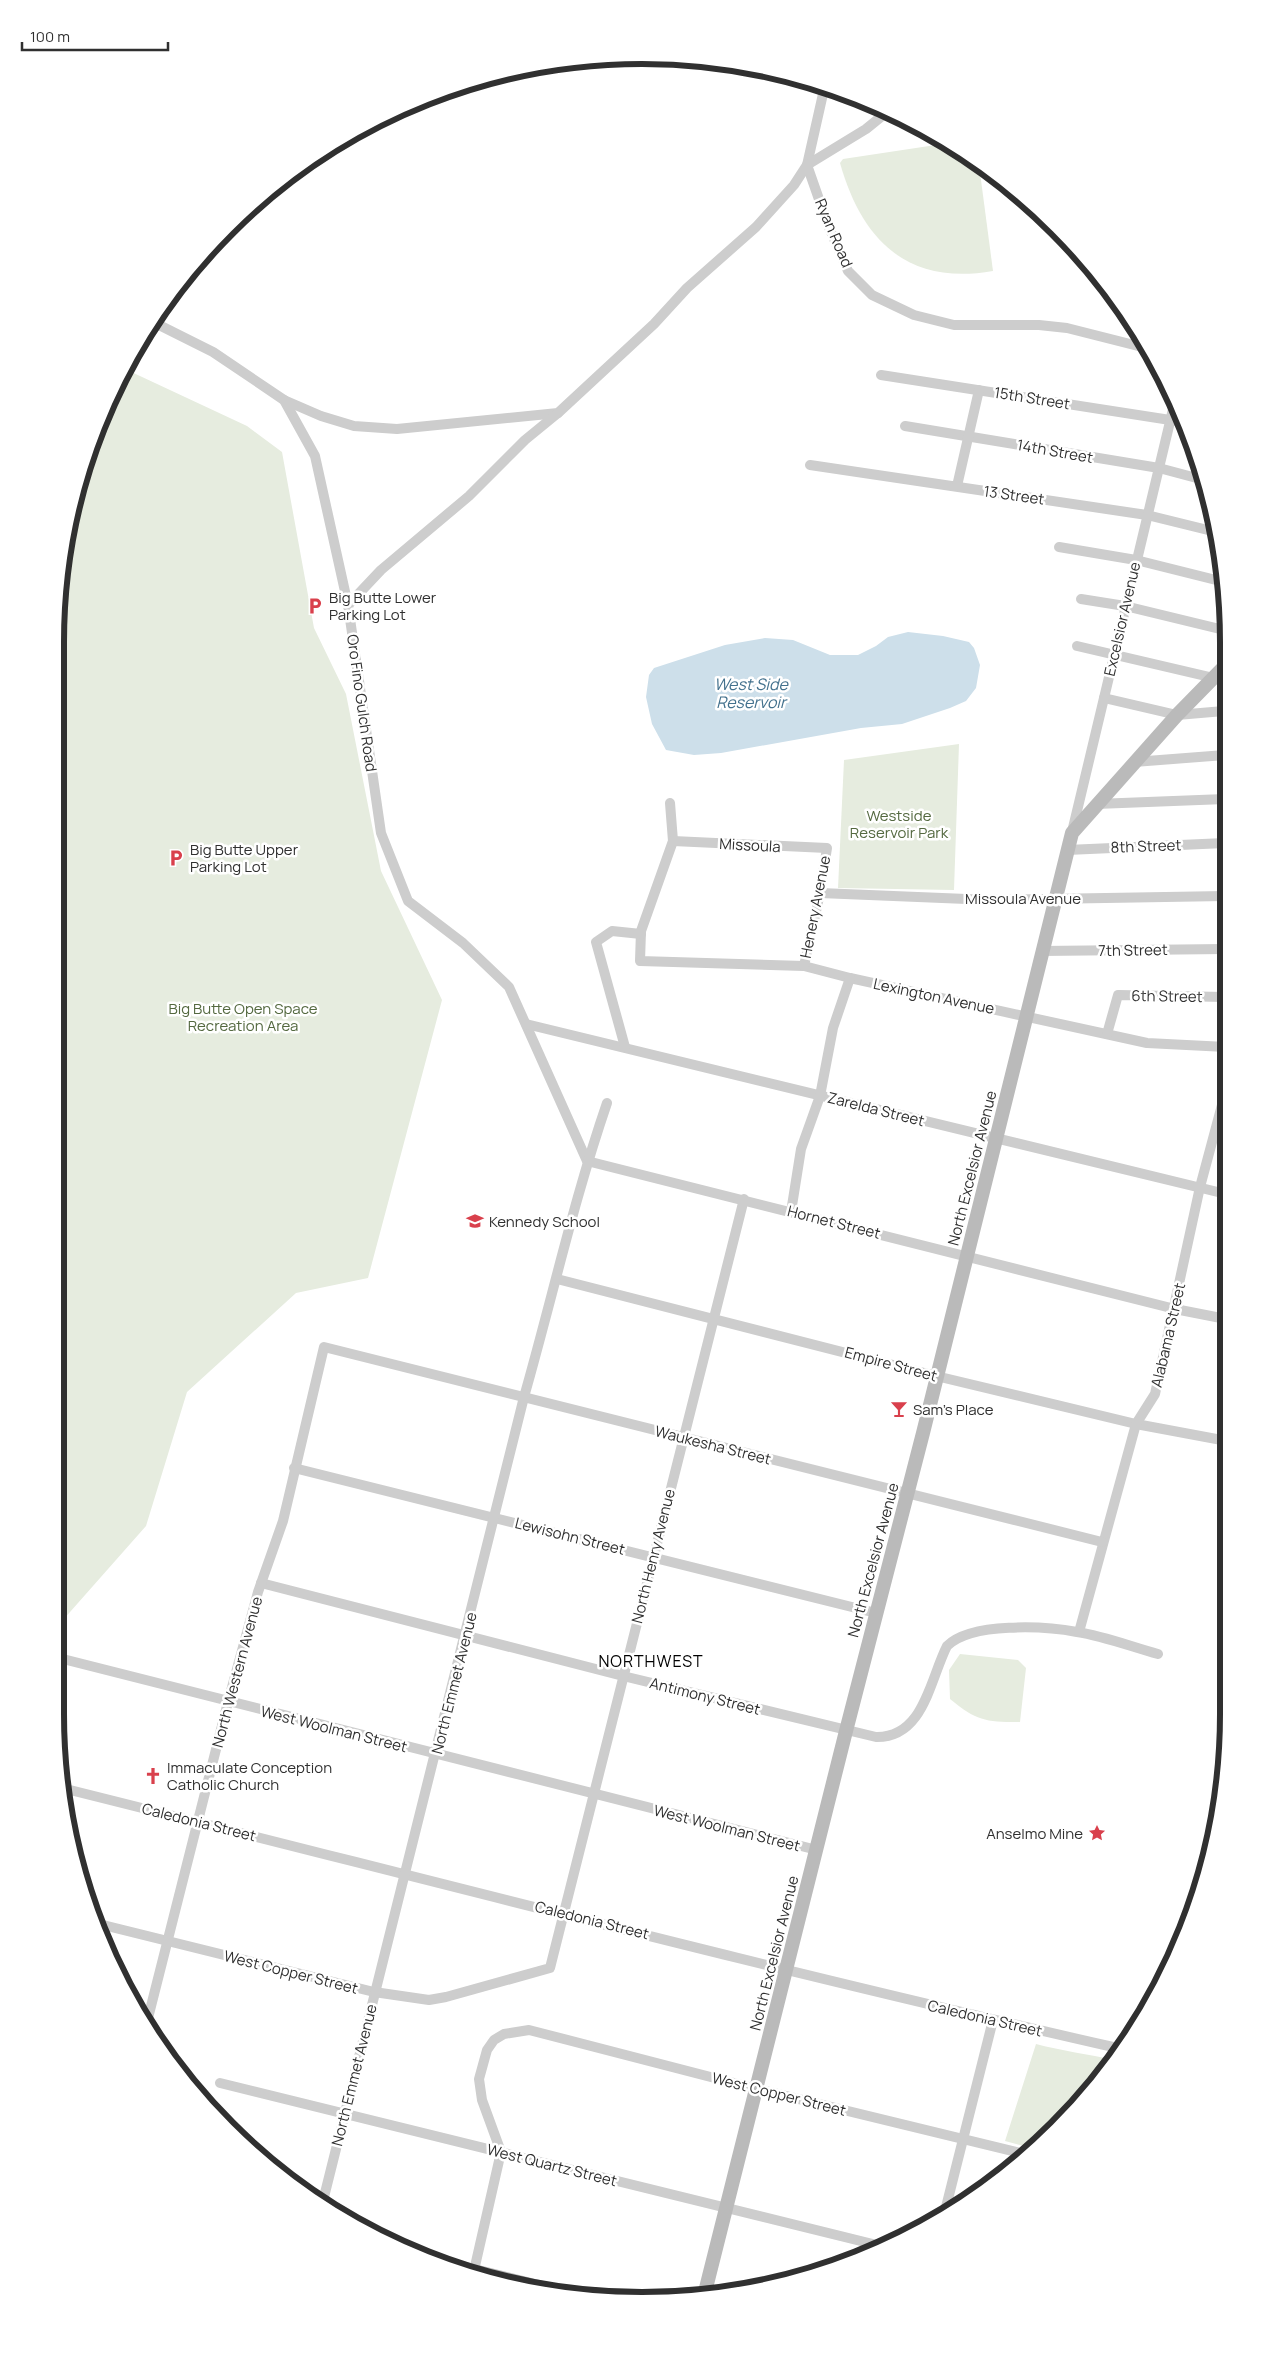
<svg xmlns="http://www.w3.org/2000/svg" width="1284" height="2356" viewBox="0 0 1284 2356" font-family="Manrope,sans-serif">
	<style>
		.green { fill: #e6ecdf }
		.water { fill: #cddfea }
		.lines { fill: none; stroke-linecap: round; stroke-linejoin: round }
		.street { stroke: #cdcdcd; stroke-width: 10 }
		.secondary { stroke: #bababa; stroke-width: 14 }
		.labels { text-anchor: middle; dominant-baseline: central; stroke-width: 5; stroke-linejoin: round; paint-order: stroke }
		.street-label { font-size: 15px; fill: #303030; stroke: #fff }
		.poi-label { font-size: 15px; fill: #303030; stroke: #fff; text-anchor: start }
		.park-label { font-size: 15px; fill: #546940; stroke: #fff }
		.water-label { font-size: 16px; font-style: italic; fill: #43718d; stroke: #fff }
		.neighbourhood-label { font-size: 16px; letter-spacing: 1px; fill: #000; stroke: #fff }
		.rim { fill: none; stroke: #303030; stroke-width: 6 }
	</style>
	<rect width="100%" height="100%" fill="#fff"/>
	<g class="green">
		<path d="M 949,143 L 979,165 L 993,271 C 908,286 862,241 840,163 L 843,159 Z"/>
		<path d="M 125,369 L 247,426 L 282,452 L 314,628 L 346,694 L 381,871 L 442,1000 L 368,1278 L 296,1293 L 187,1392 L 146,1526 L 55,1629 L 56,604 L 75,490 Z"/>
		<path d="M 959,744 L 954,890 L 838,888 L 844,760 Z"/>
		<path d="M 960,1654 L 1018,1660 L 1026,1668 L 1020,1722 C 985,1722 977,1721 950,1699 L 949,1670 Z"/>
		<path d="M 1036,2044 C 1062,2051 1088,2054 1115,2060 L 1108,2072 L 1035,2149 L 1005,2141 Z"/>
	</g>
	<path class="water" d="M 908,632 L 943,636 L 969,642 L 974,648 L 980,665 L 976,688 L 966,701 L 950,708 L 902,724 L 861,728 L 721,753 L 694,755 L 666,750 L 652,724 L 646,697 L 649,675 L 654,668 L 725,645 L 765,638 L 793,640 L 830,655 L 858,655 L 876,646 L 888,637 Z"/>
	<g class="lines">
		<g class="street">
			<path d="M 825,85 L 807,165 L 828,225 L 848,271 L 872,295 L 914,315 L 954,325 L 1039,325 L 1067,328 L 1146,348"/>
			<path d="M 153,322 L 213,352 L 284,400 L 315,456 L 348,605 L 381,833 L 408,901 L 463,943 L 509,987 L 587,1161 L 1175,1309 L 1226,1319"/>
			<path d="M 881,375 L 1183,422"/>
			<path d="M 284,400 L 321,416 L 354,426 L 397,429 L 558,413 L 654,324 L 687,288 L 756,227 L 794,185 L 807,165 L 866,129 L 887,112"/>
			<path d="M 905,426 L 1159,468 L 1204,480"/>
			<path d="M 810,465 L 1147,515 L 1216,532"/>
			<path d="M 957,486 L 979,390"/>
			<path d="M 1059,547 L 1136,560 L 1224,582"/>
			<path d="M 1081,599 L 1125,606 L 1224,630"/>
			<path d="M 348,605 L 381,570 L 469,496 L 525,440 L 558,413"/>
			<path d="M 1077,646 L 1214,678"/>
			<path d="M 1104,698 L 1177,715 L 1224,711"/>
			<path d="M 1134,762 L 1225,755"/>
			<path d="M 670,803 L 673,841 L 641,931 L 640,961 L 804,966 L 850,978 L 1147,1043 L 1226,1047"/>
			<path d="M 1096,804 L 1225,799"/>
			<path d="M 1072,832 L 1174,405"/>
			<path d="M 673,841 L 827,848 L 820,893 L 804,966"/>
			<path d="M 1067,850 L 1225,843"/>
			<path d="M 820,893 L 991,900 L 1225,896"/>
			<path d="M 1041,951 L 1225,949"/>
			<path d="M 526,1024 L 1226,1194"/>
			<path d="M 1107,1034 L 1118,995 L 1225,997"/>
			<path d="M 625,1047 L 596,942 L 612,931 L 641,934"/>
			<path d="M 791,1212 L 801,1149 L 820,1096 L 833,1028 L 850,978"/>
			<path d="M 557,1279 L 936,1376 L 1136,1424 L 1227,1441"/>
			<path d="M 294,1468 L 876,1613"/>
			<path d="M 261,1583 L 623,1676 L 876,1737 C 924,1738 930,1679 947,1646 C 971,1622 1045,1626 1077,1632 C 1104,1636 1132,1647 1158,1654"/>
			<path d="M 1079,1632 L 1136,1424 L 1155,1394 L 1200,1187 L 1226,1090"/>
			<path d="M 55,1657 L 817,1850"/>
			<path d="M 62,1788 C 415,1876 767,1969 1122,2049"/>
			<path d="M 95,1923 L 374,1992 L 429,2000 L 446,1997 L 550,1968 L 744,1199"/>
			<path d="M 146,2026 L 228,1702 L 258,1592 L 283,1521 L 324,1347 L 1102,1542"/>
			<path d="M 174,2068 L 184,2071"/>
			<path d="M 220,2083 L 885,2247"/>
			<path d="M 322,2205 L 524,1397 C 552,1299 574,1199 607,1103"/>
			<path d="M 944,2215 L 993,2020"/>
			<path d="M 473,2275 L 501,2152 L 482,2100 L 479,2079 L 487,2050 L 494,2040 L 504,2034 L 529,2030 L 757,2089 L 1029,2155"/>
		</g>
		<g class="secondary">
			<path d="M 425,2259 L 559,2292"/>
			<path d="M 704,2296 L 846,1731 L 923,1433 L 1072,833 L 1177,715 L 1224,667"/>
		</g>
	</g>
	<defs>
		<g id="parking-bare" transform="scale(1.35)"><path d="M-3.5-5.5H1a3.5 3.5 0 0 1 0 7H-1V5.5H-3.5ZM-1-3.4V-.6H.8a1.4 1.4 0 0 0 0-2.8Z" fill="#d9404c" stroke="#fff" stroke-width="2.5" paint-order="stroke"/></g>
		<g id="school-bare" transform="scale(1.35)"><path d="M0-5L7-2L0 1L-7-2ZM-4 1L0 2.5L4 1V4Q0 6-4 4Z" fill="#d9404c" stroke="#fff" stroke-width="2.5" paint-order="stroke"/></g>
		<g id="bar-bare" transform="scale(1.35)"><path d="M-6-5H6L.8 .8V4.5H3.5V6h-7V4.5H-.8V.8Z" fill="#d9404c" stroke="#fff" stroke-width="2.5" paint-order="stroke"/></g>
		<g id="church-bare" transform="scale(1.35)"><path d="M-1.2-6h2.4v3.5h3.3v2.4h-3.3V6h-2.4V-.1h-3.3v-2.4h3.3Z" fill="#d9404c" stroke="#fff" stroke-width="2.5" paint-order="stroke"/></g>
		<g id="sight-bare" transform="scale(1.35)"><path d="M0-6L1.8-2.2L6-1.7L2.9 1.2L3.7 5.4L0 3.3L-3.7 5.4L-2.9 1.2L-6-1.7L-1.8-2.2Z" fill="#d9404c" stroke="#fff" stroke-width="2.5" paint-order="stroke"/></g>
	</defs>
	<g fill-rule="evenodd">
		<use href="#parking-bare" x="315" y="606"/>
		<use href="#parking-bare" x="176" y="858"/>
		<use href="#school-bare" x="475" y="1221"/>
		<use href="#bar-bare" x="899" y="1409"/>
		<use href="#church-bare" x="153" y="1776"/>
		<use href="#sight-bare" x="1097" y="1833"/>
	</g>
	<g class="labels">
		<g class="street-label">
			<text transform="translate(834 233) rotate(67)">Ryan Road</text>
			<text transform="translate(1032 398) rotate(9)">15th Street</text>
			<text transform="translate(1055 451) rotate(10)">14th Street</text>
			<text transform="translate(1014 495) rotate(8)">13 Street</text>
			<text transform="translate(1122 619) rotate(-77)">Excelsior Avenue</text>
			<text transform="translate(362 703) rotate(82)">Oro Fino Gulch Road</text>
			<text transform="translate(750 845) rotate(3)">Missoula</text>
			<text transform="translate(1146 846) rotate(-2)">8th Street</text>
			<text x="1023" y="898">Missoula Avenue</text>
			<text transform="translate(815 907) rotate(-79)">Henery Avenue</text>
			<text transform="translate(1133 950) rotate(-1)">7th Street</text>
			<text transform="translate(934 996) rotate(12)">Lexington Avenue</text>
			<text transform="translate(1167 996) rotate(1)">6th Street</text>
			<text transform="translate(876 1109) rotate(14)">Zarelda Street</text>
			<text transform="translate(972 1168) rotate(-76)">North Excelsior Avenue</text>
			<text transform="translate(834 1222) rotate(14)">Hornet Street</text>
			<text transform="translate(1168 1335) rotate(-77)">Alabama Street</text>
			<text transform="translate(891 1364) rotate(15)">Empire Street</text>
			<text transform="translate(713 1445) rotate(14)">Waukesha Street</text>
			<text transform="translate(570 1536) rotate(14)">Lewisohn Street</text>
			<text transform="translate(653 1556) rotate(-76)">North Henry Avenue</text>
			<text transform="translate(873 1560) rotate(-75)">North Excelsior Avenue</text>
			<text transform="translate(237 1672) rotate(-75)">North Western Avenue</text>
			<text transform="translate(454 1683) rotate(-76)">North Emmet Avenue</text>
			<text transform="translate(705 1696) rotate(14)">Antimony Street</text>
			<text transform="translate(334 1729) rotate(14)">West Woolman Street</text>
			<text transform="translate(199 1822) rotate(14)">Caledonia Street</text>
			<text transform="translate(727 1828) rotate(14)">West Woolman Street</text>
			<text transform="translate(592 1920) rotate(14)">Caledonia Street</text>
			<text transform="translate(774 1953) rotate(-76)">North Excelsior Avenue</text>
			<text transform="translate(291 1972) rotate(14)">West Copper Street</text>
			<text transform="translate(985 2018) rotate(13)">Caledonia Street</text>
			<text transform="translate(354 2075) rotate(-76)">North Emmet Avenue</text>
			<text transform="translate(779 2094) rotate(14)">West Copper Street</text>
			<text transform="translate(552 2165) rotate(14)">West Quartz Street</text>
		</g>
		<g class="poi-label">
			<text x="329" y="597">Big Butte Lower<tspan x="329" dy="17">Parking Lot</tspan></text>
			<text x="190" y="849">Big Butte Upper<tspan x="190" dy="17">Parking Lot</tspan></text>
			<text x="489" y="1221">Kennedy School</text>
			<text x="913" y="1409">Sam's Place</text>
			<text x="167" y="1767">Immaculate Conception<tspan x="167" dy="17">Catholic Church</tspan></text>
			<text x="1083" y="1833" text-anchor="end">Anselmo Mine</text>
		</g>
		<g class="park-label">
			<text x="899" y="815">Westside<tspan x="899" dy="17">Reservoir Park</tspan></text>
			<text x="243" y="1008">Big Butte Open Space<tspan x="243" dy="17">Recreation Area</tspan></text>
		</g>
		<g class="water-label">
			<text x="751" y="684">West Side<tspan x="751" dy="18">Reservoir</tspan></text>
		</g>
		<g class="neighbourhood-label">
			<text x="651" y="1661">NORTHWEST</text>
		</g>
	</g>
	<path d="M0 0H1284V2356H0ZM642 64H642A578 578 0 0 1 1220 642V1714A578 578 0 0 1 642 2292H642A578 578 0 0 1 64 1714V642A578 578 0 0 1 642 64Z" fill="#fff" fill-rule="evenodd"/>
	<path class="rim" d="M642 64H642A578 578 0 0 1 1220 642V1714A578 578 0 0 1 642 2292H642A578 578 0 0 1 64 1714V642A578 578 0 0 1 642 64Z"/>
	<path d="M22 42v8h146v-8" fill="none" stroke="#303030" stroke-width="2.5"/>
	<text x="30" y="42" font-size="15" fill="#303030" stroke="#ffffff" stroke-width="4" paint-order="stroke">100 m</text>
</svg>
